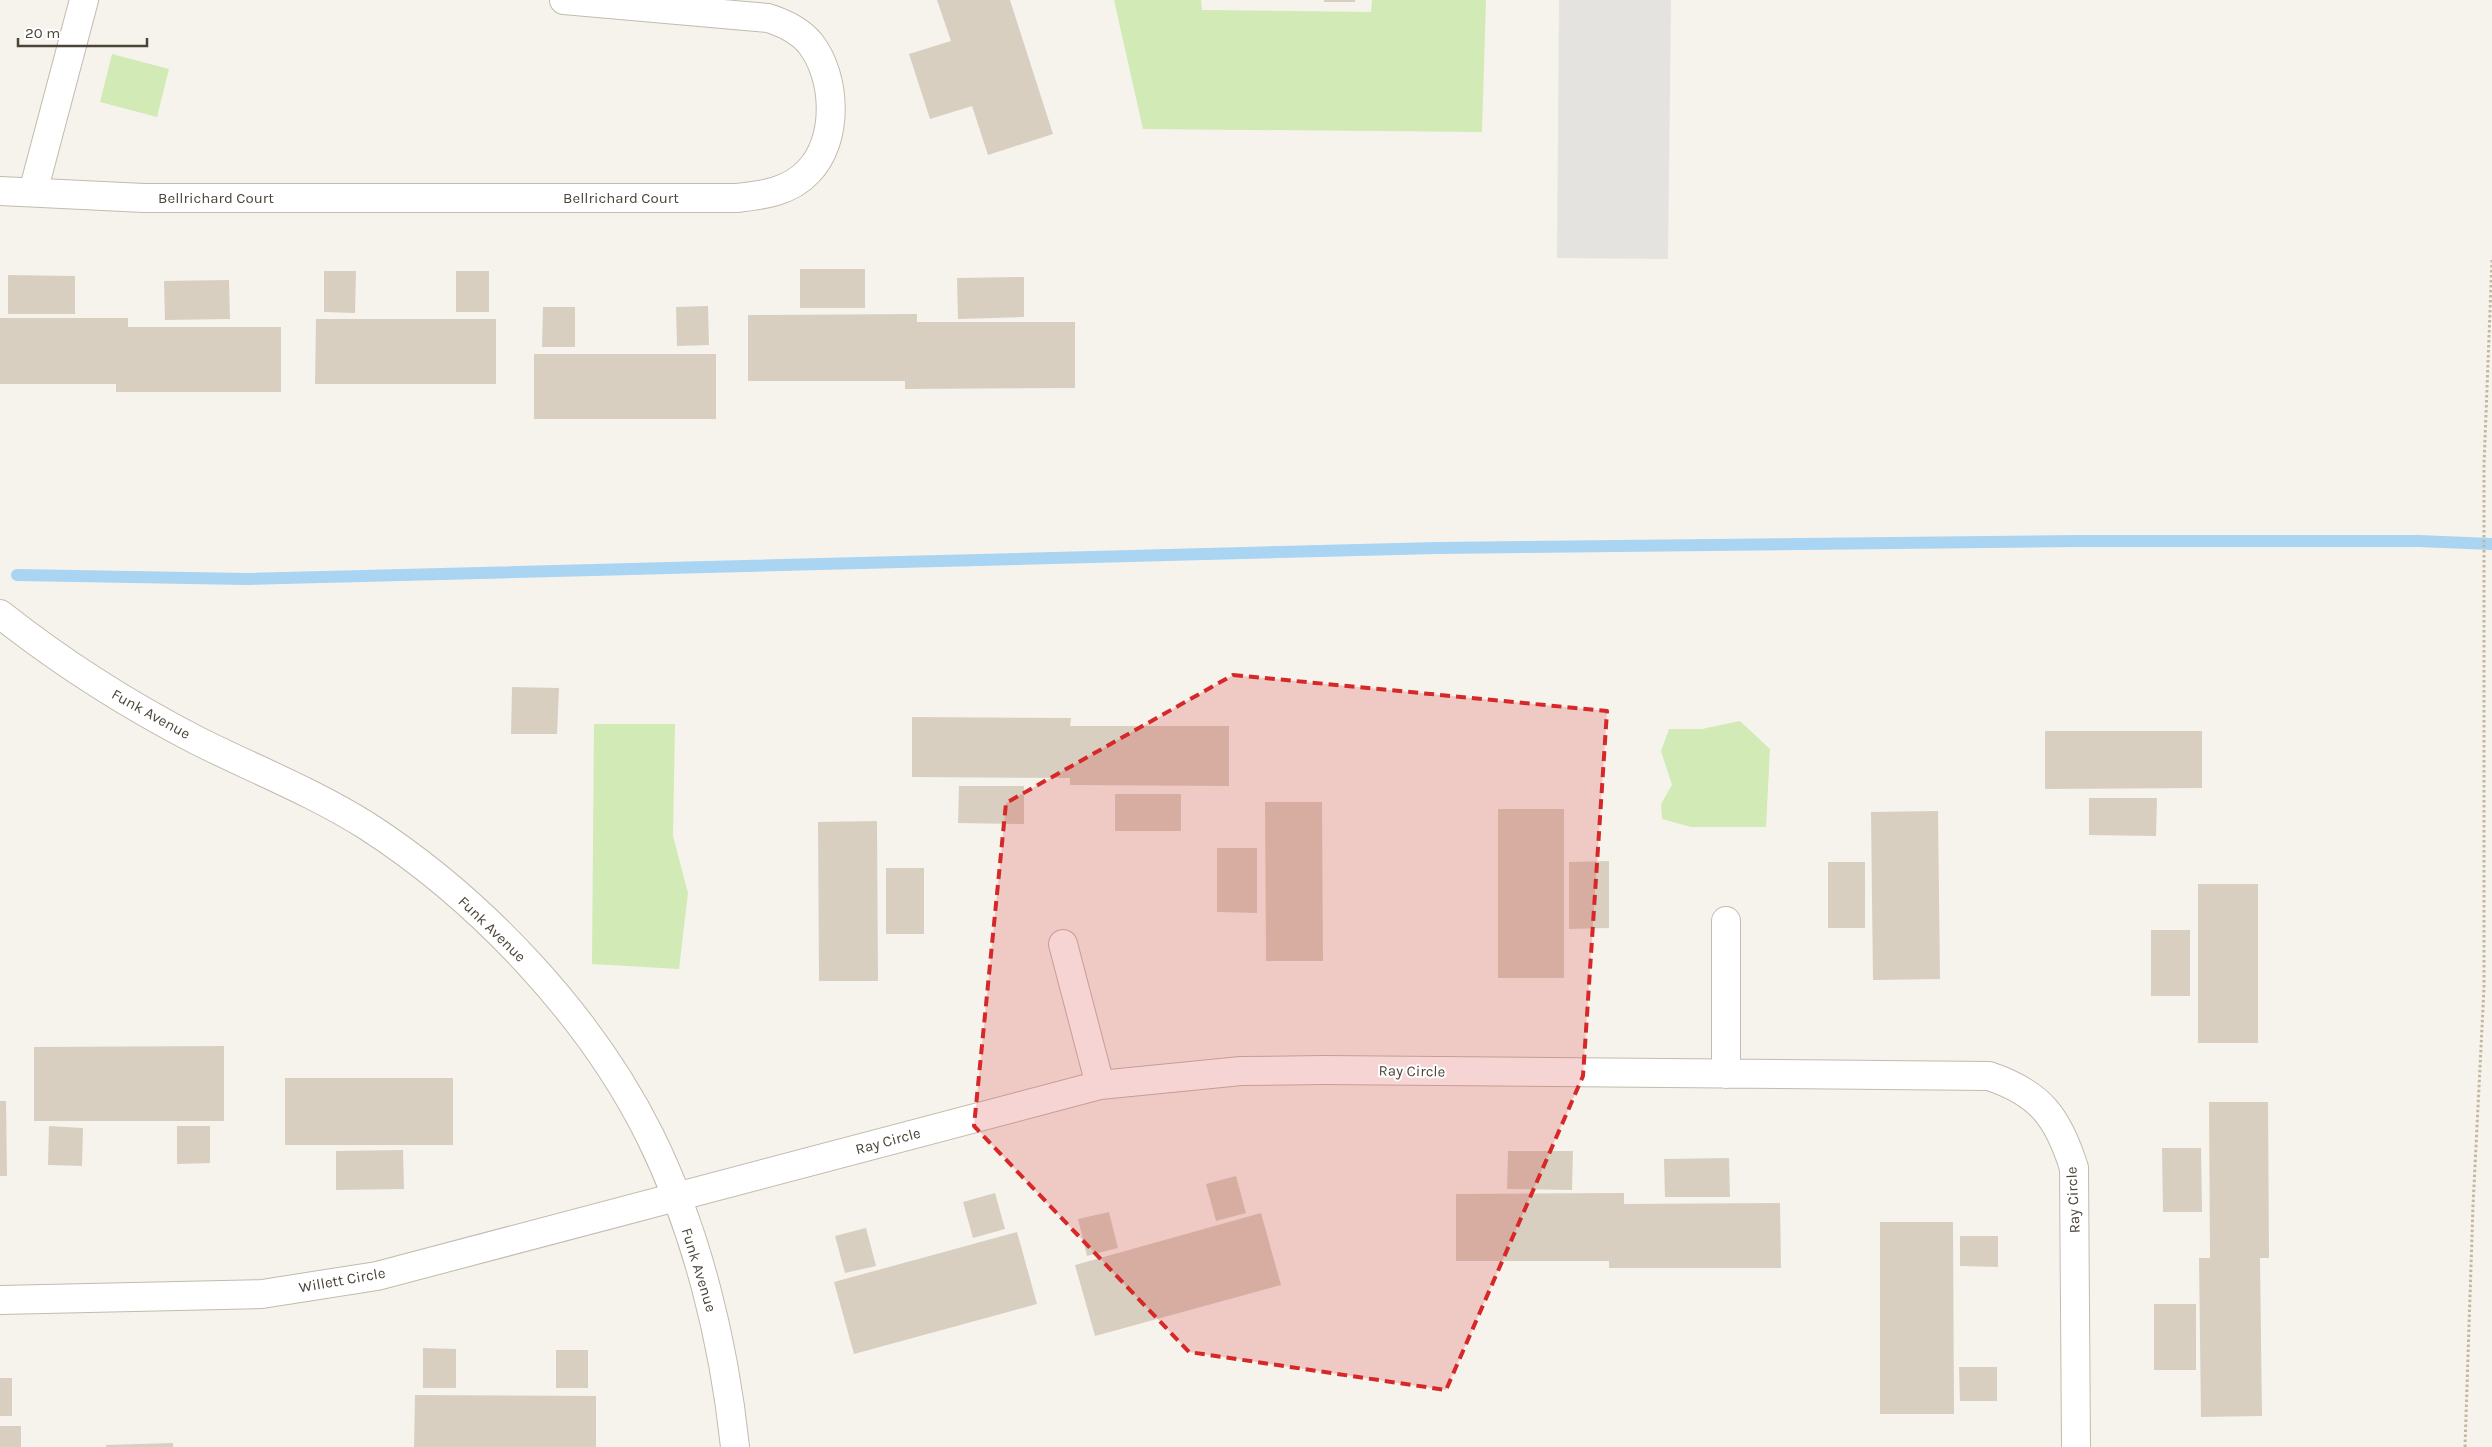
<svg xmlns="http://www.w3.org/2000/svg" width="2492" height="1447" viewBox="0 0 2492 1447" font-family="Karla,sans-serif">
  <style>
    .green { fill: #d2eab5 }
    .parking { fill: #e5e3e0 }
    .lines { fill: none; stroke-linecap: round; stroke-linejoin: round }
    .stream { stroke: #a9d4f2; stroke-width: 12 }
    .building { fill: #d8cfc1 }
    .minor-casing { stroke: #c2bbae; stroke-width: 30 }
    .path { stroke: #c4b79f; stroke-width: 3; stroke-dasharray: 2.5 2.5; stroke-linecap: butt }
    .minor { stroke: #fff; stroke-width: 28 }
    .marked { fill: #d62828; fill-opacity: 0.2; stroke: #d62828; stroke-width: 4; stroke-dasharray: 10 6; stroke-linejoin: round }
    .labels { text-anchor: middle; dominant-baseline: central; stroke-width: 4; stroke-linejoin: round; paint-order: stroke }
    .street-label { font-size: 15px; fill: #4b4439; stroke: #fff }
  </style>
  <rect width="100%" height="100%" fill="#f6f3ec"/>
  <path class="green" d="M1114 0H1201L1202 10 1371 12 1372 0H1486L1482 132 1143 129Z
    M112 54 169 69 157 117 100 102Z
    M1740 721 1770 749 1766 827H1691L1662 819 1661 804 1672 785 1661 751 1669 729H1702Z
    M594 724H675L673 836 688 893 679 969 592 964Z"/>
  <path class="parking" d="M1559 0H1671L1668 259 1557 258Z"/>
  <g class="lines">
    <path class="stream" d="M17 575 247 579 1437 548 2079 541H2418L2492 544"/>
  </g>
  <path class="building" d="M937 0H1010L1053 134 988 155 972 106 930 119 909 54 951 41Z
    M1324 0H1355V2H1324Z
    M800 269H865V308H800Z
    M324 271H356L355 313 324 312Z
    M456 271H489V312H456Z
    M8 275 75 276V314H8Z
    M1024 277V317L958 319 957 278Z
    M229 280 230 319 165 320 164 281Z
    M708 306 709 345 677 346 676 307Z
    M543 307H575V347H542Z
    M917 314V322H1075V388L905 389V381H748V315Z
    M0 318H128V327H281V392H116V384H0Z
    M316 319H496V384H315Z
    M534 354H716V419H534Z
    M512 687 559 688 557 734H511Z
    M912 717 1071 718 1070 726H1229V786L1070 785V778L912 777Z
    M2045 731H2202V788L2045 789Z
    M959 786H1024V824L958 823Z
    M1115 794H1181V831H1115Z
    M2089 798H2157L2156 836 2089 835Z
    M1265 802H1322L1323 961H1266Z
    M1498 809H1564V978H1498Z
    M1938 811 1940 979 1873 980 1871 812Z
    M877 821 878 981H819L818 822Z
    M1217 848H1257V913L1217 912Z
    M1609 861V928L1569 929V862Z
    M1828 862H1865V928H1828Z
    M886 868H924V934H886Z
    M2198 884H2258V1043H2198Z
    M2151 930H2190V996H2151Z
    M224 1046V1121H34V1047Z
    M285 1078H453V1145H285Z
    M0 1101H6L7 1176H0Z
    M2209 1102H2268L2269 1258H2260L2262 1416 2201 1417 2199 1258H2210Z
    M49 1126 83 1128 82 1166 48 1165Z
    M177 1126H210V1163L177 1164Z
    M2162 1148H2201L2202 1212H2163Z
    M403 1150 404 1189 336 1190V1151Z
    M1508 1151H1573L1572 1190 1507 1189Z
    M1729 1158 1730 1197H1665L1664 1159Z
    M1236 1176 1246 1213 1216 1221 1206 1184Z
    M995 1193 1005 1229 973 1238 963 1202Z
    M1624 1193V1204L1780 1203 1781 1268H1609V1261H1456V1194Z
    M1109 1212 1118 1248 1087 1256 1078 1219Z
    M1261 1213 1281 1285 1095 1336 1075 1265Z
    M1880 1222H1953L1954 1414H1880Z
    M866 1228 876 1266 845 1273 835 1236Z
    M1017 1232 1037 1304 854 1354 834 1282Z
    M1960 1236H1998V1267L1960 1266Z
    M2154 1304H2196V1370H2154Z
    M423 1348 456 1349V1388H423Z
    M556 1350H588V1388H556Z
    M1959 1367H1997V1401H1960Z
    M0 1378H12V1416H0Z
    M415 1395 596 1396V1447H414Z
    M0 1426H21V1447H0Z
    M173 1443V1447H106V1445Z"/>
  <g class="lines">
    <defs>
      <path id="minor" d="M0 191 144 198H737C763 195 789 192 808 172 839 141 837 77 810 43 799 30 784 23 768 18L564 0
        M33 192 84 0
        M0 614C62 663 128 705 198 741 254 769 313 792 367 826 480 899 590 1015 650 1136 697 1231 724 1342 735 1447
        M1726 921V1074
        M1063 944 1100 1085
        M0 1300 262 1294 377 1276 1100 1085 1241 1071 1324 1070 1989 1076C2040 1093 2058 1117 2074 1168L2076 1447"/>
    </defs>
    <use href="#minor" class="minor-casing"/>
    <path class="path" d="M2465 1447 2473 1206 2484 988V465L2492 260"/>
    <use href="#minor" class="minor"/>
  </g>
  <path class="marked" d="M1233 675 1607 711 1583 1076 1446 1390 1189 1352 974 1126 1006 803Z"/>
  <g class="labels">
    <g class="street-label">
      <text x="216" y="198">Bellrichard Court</text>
      <text x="621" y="198">Bellrichard Court</text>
      <text transform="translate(151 714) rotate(29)">Funk Avenue</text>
      <text transform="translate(492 929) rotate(44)">Funk Avenue</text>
      <text transform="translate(1412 1071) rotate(1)">Ray Circle</text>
      <text transform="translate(888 1141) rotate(-15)">Ray Circle</text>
      <text transform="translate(2073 1200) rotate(-93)">Ray Circle</text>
      <text transform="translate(699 1270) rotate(73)">Funk Avenue</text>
      <text transform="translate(342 1280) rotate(-10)">Willett Circle</text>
    </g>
  </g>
  <path d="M18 38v8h129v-8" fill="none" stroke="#4b4439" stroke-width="2.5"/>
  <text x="25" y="38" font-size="15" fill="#4b4439" stroke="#ffffff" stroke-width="4" paint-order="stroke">20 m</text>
</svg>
